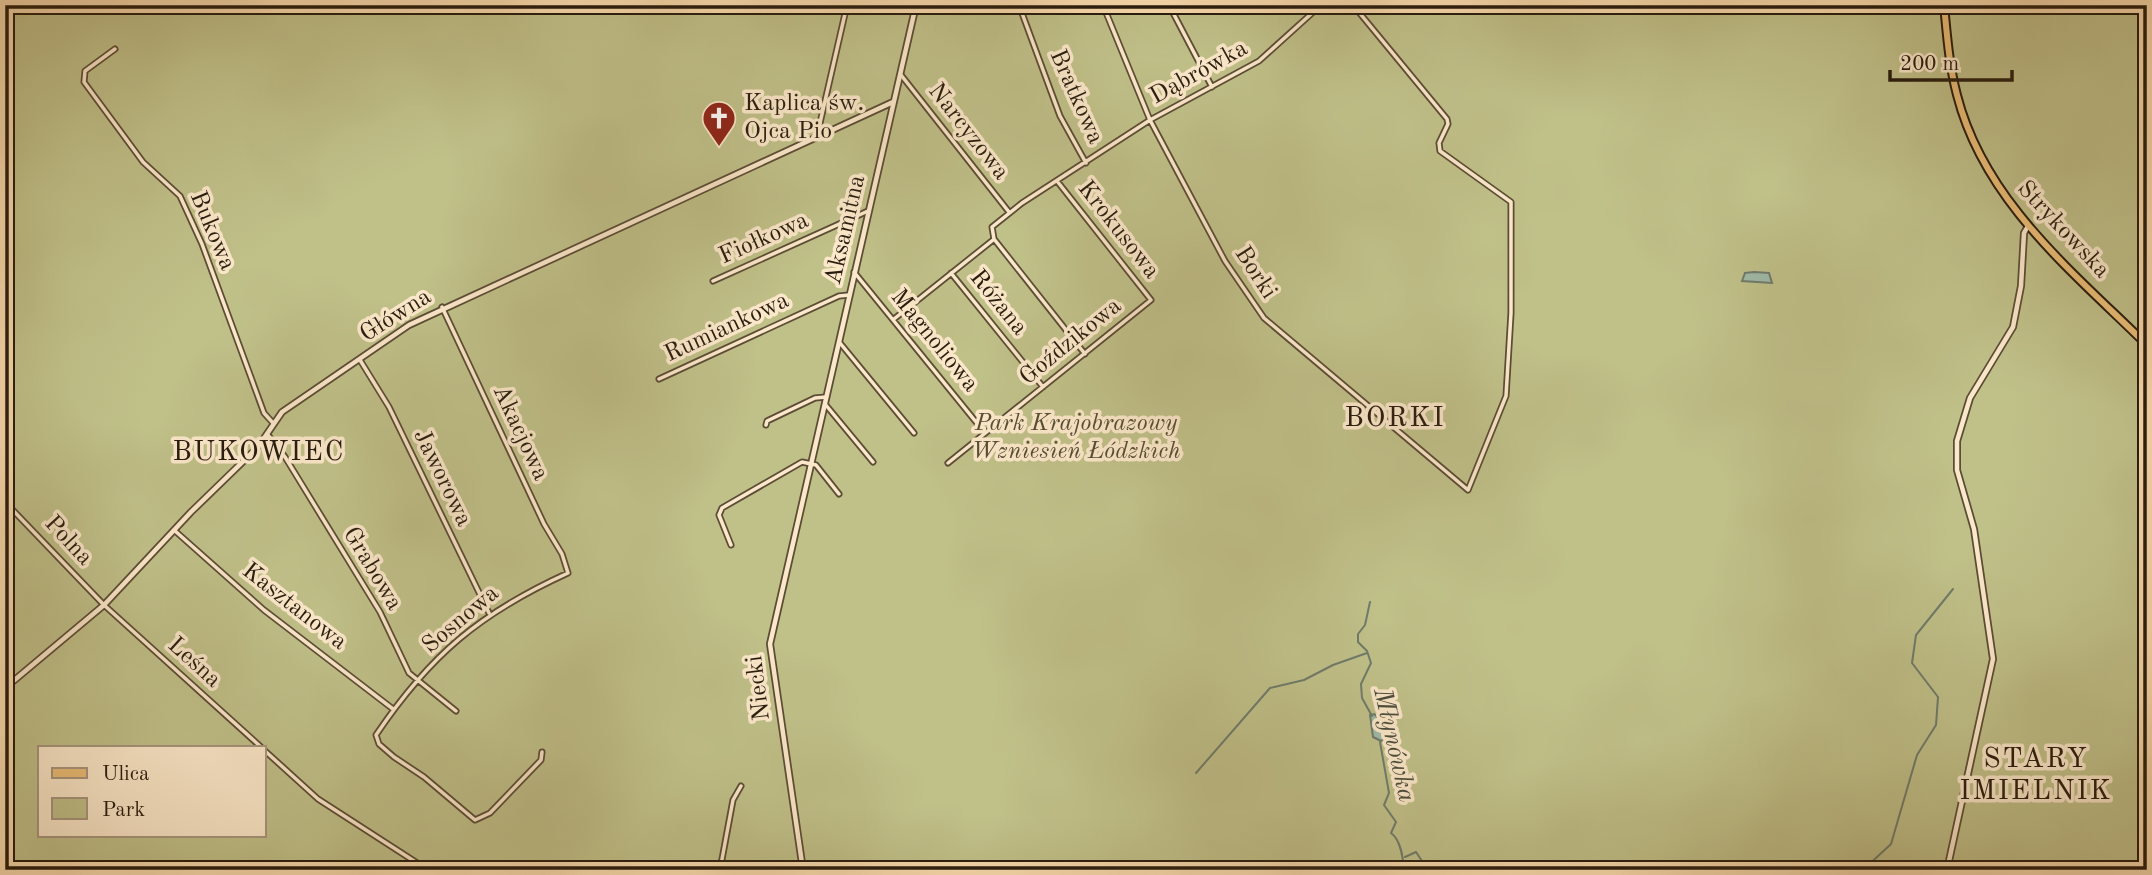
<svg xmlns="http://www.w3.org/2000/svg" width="2152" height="875" viewBox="0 0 2152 875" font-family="'Old Standard TT',serif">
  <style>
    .green { fill: #c0c089; stroke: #746e4c; stroke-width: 2; fill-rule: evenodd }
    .water { fill: #9ebba9; stroke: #6f7b6b; stroke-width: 2 }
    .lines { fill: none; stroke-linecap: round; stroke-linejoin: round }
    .stream { stroke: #6f7b6b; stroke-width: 2 }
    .minor-casing { stroke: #5c4c36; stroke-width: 7 }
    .tertiary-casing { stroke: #5c4c36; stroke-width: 8 }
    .primary-casing { stroke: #281c0e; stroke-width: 10 }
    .minor { stroke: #fbe8ca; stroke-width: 3.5 }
    .tertiary { stroke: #fbe8ca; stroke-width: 4.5 }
    .primary { stroke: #ecbe77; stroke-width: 6 }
    .labels { text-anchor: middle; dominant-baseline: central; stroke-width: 7; stroke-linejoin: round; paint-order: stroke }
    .street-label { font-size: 24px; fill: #281c0e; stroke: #fbe8ca }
    .poi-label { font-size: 24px; fill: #281c0e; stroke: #fbe8ca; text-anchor: start }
    .park-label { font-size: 24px; font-style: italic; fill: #564d33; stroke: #fbe8ca }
    .water-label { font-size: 26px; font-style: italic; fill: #4b4c3c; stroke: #fbe8ca }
    .quarter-label { font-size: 28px; letter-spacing: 2px; fill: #281c0e; stroke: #fbe8ca }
  </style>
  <rect width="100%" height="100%" fill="#f9dbae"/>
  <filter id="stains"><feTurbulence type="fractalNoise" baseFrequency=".00286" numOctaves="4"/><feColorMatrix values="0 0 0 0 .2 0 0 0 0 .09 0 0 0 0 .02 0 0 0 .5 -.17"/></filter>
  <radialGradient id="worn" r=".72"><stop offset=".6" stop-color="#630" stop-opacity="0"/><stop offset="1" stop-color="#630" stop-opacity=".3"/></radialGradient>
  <path class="green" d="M5 5H2147V870H5ZM40 747H264V835H40Z"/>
  <path class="water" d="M1754 272 1769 273 1772 283 1742 281 1745 273Z
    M1374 714 1382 721 1385 738 1381 741 1373 737 1370 715Z"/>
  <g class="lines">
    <path class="stream" d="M1370 602 1365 625 1358 634V642L1367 651 1371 663 1361 684 1362 698 1372 716
      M1380 742 1389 793 1384 805 1396 822 1391 833C1401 840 1403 858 1404 870
      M1196 773 1270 688 1304 680 1333 665 1367 653
      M1405 857 1416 852 1422 861 1418 867 1409 870
      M1863 870 1891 844 1917 755 1936 725 1938 697 1912 663 1916 635 1953 589"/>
    <defs>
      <path id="minor" d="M1019 5 1060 116 1086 163
        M1103 5 1150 120 1225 261 1264 318 1468 490 1506 396 1511 313V202L1440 151 1439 143 1448 124 1447 119 1353 5
        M1169 5 1212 87
        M115 49 85 71 84 82 143 162 180 196 202 244 264 413 273 423
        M901 75 1009 212
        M817 136 847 5
        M854 272 985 433
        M951 273 1043 387
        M713 281 868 211
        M442 307 544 524 562 554 568 573C480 613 430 655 376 735L379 744 394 757 424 777 475 820 490 813 541 760 542 752
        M894 319 993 240
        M840 343 914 433
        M1085 354 994 239 992 227 1022 203 1150 120 1259 61 1321 5
        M360 360 389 407 489 613
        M659 379 839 296 849 295
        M825 404 873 462
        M766 425 767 421 815 398 826 397
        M268 435 285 457 380 612 409 673 456 711
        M948 463 1151 300 1057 181
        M5 502 104 605 261 747
        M174 530 264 610 393 709
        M731 545 719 515 722 508 802 462 816 465 839 494
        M264 750 318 799 428 870
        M720 870 733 800 741 786"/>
      <path id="tertiary" d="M5 688 104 605 191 512 258 447 282 412 409 325 893 102
        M803 870 770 644 916 5
        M1947 870 1993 659 1974 529 1957 470V441L1970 398 2013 327 2021 286 2024 233 2028 226"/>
      <path id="primary" d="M1944 5C1947 35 1949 65 1957 95 1984 201 2072 271 2147 345"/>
    </defs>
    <use href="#minor" class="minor-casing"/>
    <use href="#tertiary" class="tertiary-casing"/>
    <use href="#primary" class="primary-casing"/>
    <use href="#minor" class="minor"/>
    <use href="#tertiary" class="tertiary"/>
    <use href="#primary" class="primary"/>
  </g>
  <defs>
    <symbol id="church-pin" viewBox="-11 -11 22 30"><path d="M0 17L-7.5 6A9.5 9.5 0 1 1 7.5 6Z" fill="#8f2418" stroke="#fbe8ca"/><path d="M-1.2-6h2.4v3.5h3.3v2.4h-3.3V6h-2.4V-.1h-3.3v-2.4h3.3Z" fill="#fff"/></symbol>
  </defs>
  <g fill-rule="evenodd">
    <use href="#church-pin" x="700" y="99" width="38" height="52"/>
  </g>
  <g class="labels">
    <g class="street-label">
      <text transform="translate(1199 73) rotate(-29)">Dąbrówka</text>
      <text transform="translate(1076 97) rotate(66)">Bratkowa</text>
      <text transform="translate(968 132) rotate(52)">Narcyzowa</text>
      <text transform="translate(846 230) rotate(-77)">Aksamitna</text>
      <text transform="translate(1118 230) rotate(52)">Krokusowa</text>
      <text transform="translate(2063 230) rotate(47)">Strykowska</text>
      <text transform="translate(212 231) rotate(67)">Bukowa</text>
      <text transform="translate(764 239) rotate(-24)">Fiołkowa</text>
      <text transform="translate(1255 273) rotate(57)">Borki</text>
      <text transform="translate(998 303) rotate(51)">Różana</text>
      <text transform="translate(396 316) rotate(-32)">Główna</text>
      <text transform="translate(727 328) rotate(-25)">Rumiankowa</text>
      <text transform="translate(934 341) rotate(51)">Magnoliowa</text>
      <text transform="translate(1071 342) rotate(-39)">Goździkowa</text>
      <text transform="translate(520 433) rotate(65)">Akacjowa</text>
      <text transform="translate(442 478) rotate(64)">Jaworowa</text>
      <text transform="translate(68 541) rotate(47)">Polna</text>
      <text transform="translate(372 569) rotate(59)">Grabowa</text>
      <text transform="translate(294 607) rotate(38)">Kasztanowa</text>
      <text transform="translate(461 620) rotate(-40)">Sosnowa</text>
      <text transform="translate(194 663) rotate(42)">Leśna</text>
      <text transform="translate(759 688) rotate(-97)">Niecki</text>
    </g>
    <g class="poi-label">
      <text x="744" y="104">Kaplica św.<tspan x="744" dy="28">Ojca Pio</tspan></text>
    </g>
    <g class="park-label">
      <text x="1076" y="424">Park Krajobrazowy<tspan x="1076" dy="28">Wzniesień Łódzkich</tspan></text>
    </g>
    <g class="water-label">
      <text transform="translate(1394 745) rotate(77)">Młynówka</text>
    </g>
    <g class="quarter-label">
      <text x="1395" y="419">BORKI</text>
      <text x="259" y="453">BUKOWIEC</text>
      <text x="2036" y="760">STARY<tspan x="2036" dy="32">IMIELNIK</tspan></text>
    </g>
  </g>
  <rect width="2152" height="875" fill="none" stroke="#f9dbae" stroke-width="28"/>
  <rect x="7" y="7" width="2138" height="861" fill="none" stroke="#281c0e" stroke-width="3.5"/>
  <rect x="14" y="14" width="2124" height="847" fill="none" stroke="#281c0e" stroke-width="2"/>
  <rect x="38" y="746" width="228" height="91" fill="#fbe8ca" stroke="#a7967f" stroke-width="2"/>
  <rect x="52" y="768" width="35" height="10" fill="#ecbe77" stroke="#a7967f" stroke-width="2"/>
  <text x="102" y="780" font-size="21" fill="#281c0e">Ulica</text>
  <rect x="52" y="798" width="35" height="21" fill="#c0c089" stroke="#a7967f" stroke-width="2"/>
  <text x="102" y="816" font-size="21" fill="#281c0e">Park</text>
  <path d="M1890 70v10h122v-10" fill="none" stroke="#281c0e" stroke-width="3.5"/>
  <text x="1900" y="70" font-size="21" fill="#281c0e" stroke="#fbe8ca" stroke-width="5" paint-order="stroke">200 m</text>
  <rect width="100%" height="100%" filter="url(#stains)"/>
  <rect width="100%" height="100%" fill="url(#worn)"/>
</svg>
